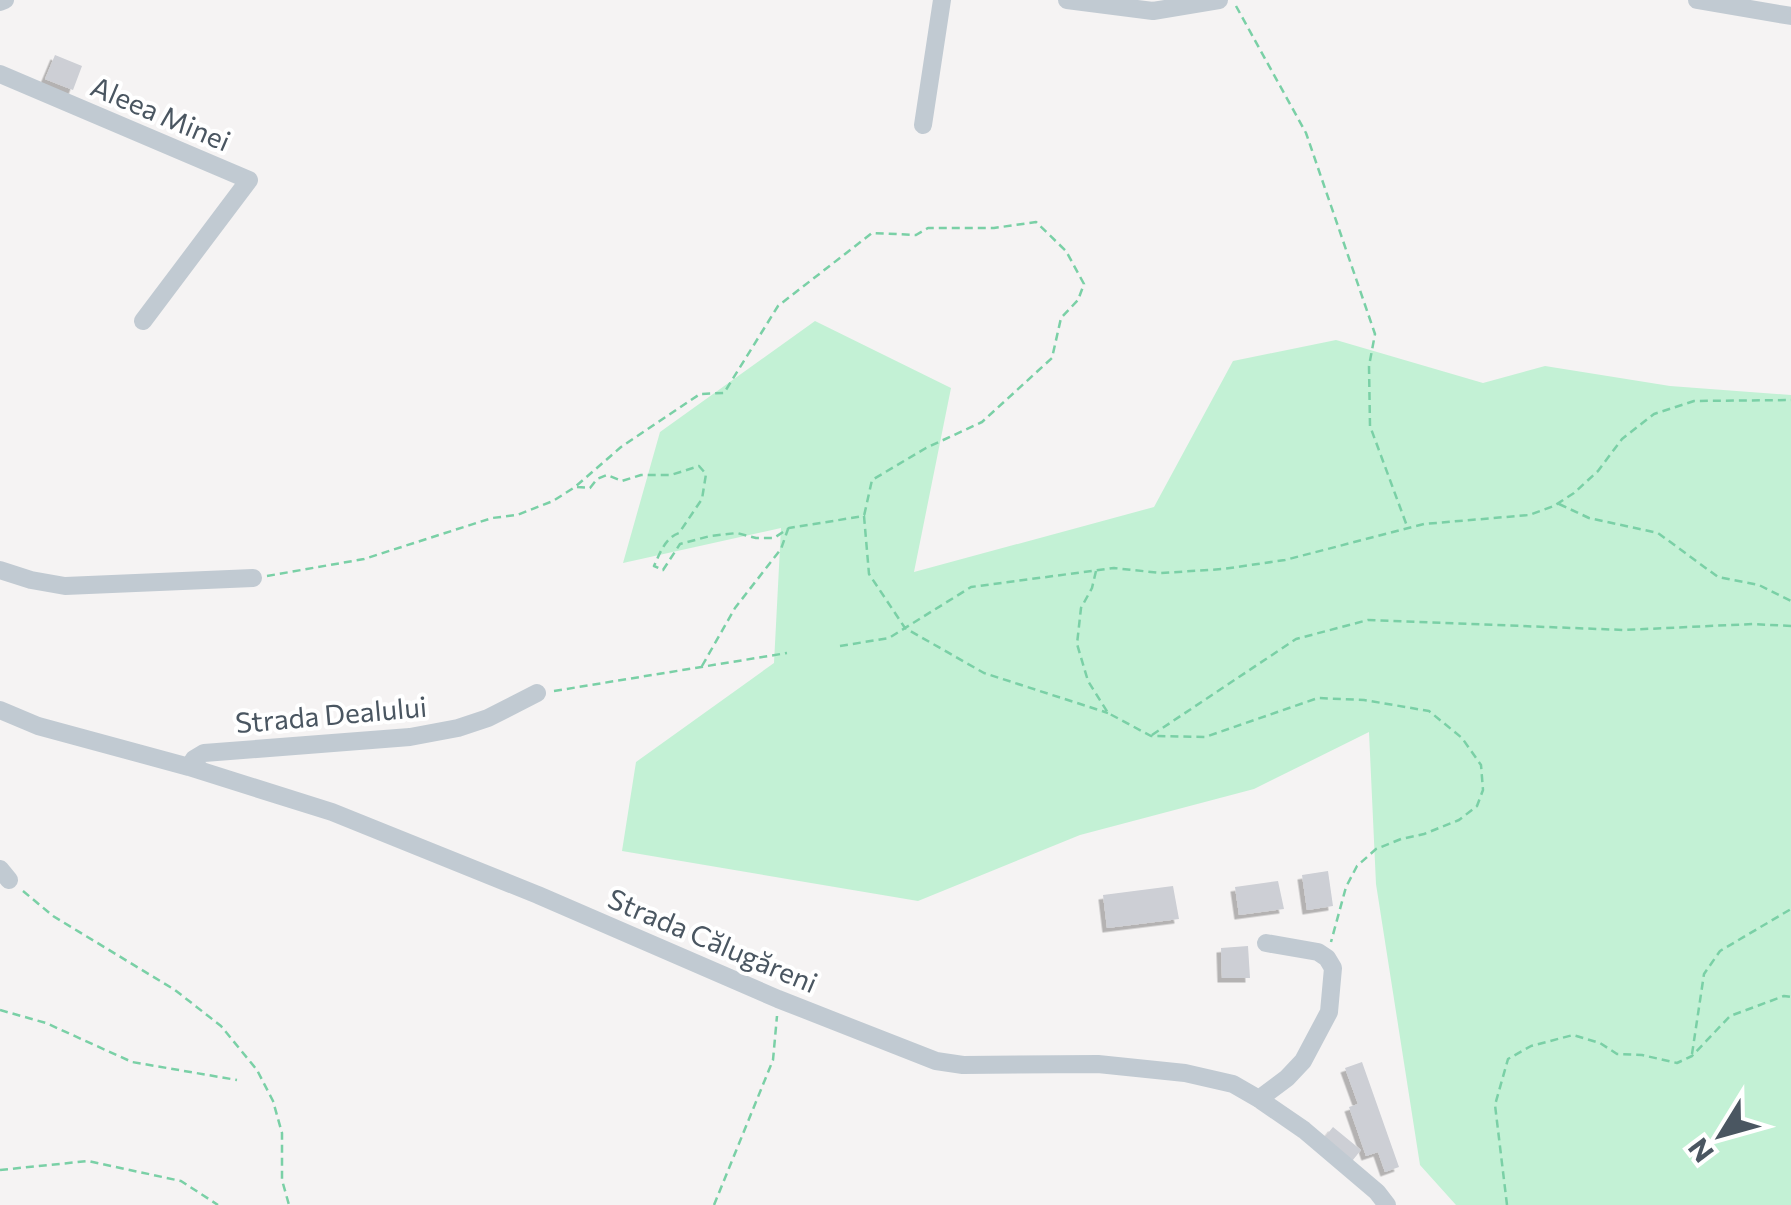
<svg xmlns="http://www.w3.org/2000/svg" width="1791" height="1205" viewBox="0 0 1791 1205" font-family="Commissioner,sans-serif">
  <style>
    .green { fill: #c3f1d5 }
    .building { fill: #cdcfd5; filter: url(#shadow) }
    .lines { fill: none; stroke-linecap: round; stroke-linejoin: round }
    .path { stroke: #7ad0a6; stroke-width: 2.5; stroke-dasharray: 8 5; stroke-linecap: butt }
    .minor { stroke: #c1cad2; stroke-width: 18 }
    .labels { text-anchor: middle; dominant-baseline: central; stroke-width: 8; stroke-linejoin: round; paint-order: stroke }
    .street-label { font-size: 28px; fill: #4a5661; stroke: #fff }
  </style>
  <defs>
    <filter id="shadow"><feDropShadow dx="-4.5" dy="4.5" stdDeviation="0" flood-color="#0004"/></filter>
  </defs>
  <rect width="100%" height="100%" fill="#f5f3f3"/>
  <path class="green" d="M815 321 951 388 914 572 1154 507 1233 361 1336 340 1483 383 1545 366 1670 386 1791 395V1205H1456L1420 1165 1376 884 1369 732 1254 789 1080 835 918 901 622 851 636 762 774 663 781 528 623 563 660 432Z"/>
  <path class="building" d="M55 55 82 66 73 90 45 79Z
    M1328 871 1333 906 1307 910 1302 875Z
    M1278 881 1284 909 1239 915 1235 887Z
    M1173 886 1179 919 1107 928 1103 895Z
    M1248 946 1250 978H1222L1221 948Z
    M1362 1062 1399 1167 1385 1172 1378 1152 1366 1156 1349 1107 1358 1104 1345 1068Z
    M1333 1127 1361 1150 1352 1161 1324 1138Z"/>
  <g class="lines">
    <path class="path" d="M1236 6 1306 133 1375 334 1369 366 1370 426 1407 526
      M577 487 590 488 597 479 607 475 622 481 641 475H671L699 466 706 474 702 499 679 533C665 538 660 553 654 566L663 570 680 544 710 536 737 533 756 538H774L789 528 864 516 869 574 905 628 984 673 1108 713
      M1559 504 1589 518 1658 533 1718 577 1759 585 1791 601
      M1096 571 1092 588 1081 608 1077 644 1088 681 1108 713 1151 736 1205 737 1318 698 1364 700 1429 711 1462 738 1481 765 1483 790 1477 806 1459 820 1424 834 1401 839 1376 849 1357 866 1346 887 1331 942
      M267 576 364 559 492 518 517 515 553 501 575 487 621 447 700 394 724 393 778 306 872 233 916 235 928 228H994L1036 222 1066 251 1084 284 1078 300 1061 318 1052 358 982 422 926 448 872 480 864 516
      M840 646 889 638 971 587 1114 568 1161 573 1223 569 1285 560 1424 524 1529 515 1554 506 1574 493 1598 471 1622 439 1654 414 1694 401 1791 400
      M702 666 735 608 781 549 788 529
      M554 691 787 653
      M1152 735 1296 639 1368 620 1624 630 1753 624 1791 626
      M23 891 53 916 175 990 221 1026 257 1070 273 1101 282 1133V1180L289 1205
      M0 1010 46 1023 132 1062 237 1080
      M1692 1054 1704 974 1720 951 1791 909
      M0 1170 88 1161 181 1181 218 1205
      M714 1205 773 1060 777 1016
      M1507 1205 1495 1105 1508 1059 1531 1046 1573 1035 1600 1043 1617 1054 1642 1055 1677 1063 1692 1056 1730 1016 1784 996 1791 997"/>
    <path class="minor" d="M1067 0 1153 11 1219 0
      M1697 0 1791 16
      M0 2 5 0
      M0 74 249 180 143 321
      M923 125 942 0
      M0 570 31 580 65 586 253 578
      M0 710 38 726 189 767 332 812 538 895 778 999 936 1061 963 1065 1098 1064 1185 1073 1233 1084 1259 1099 1304 1130 1377 1192 1387 1205
      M189 767 194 759 204 753 410 737 458 728 488 718 537 693
      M0 869 9 880
      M1259 1099 1287 1078 1303 1061 1329 1012 1333 968 1327 958 1318 952 1266 943"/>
  </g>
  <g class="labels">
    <g class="street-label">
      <text transform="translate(161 113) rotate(23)">Aleea Minei</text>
      <text transform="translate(331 714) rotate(-5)">Strada Dealului</text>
      <text transform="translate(713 940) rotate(23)">Strada Călugăreni</text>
    </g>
  </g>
  <g transform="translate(1721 1135) rotate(233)" stroke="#ffffff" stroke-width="8" paint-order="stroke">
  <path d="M0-8L18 38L0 25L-18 38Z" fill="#4a5661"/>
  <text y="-15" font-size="28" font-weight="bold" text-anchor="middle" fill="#4a5661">N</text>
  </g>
</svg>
